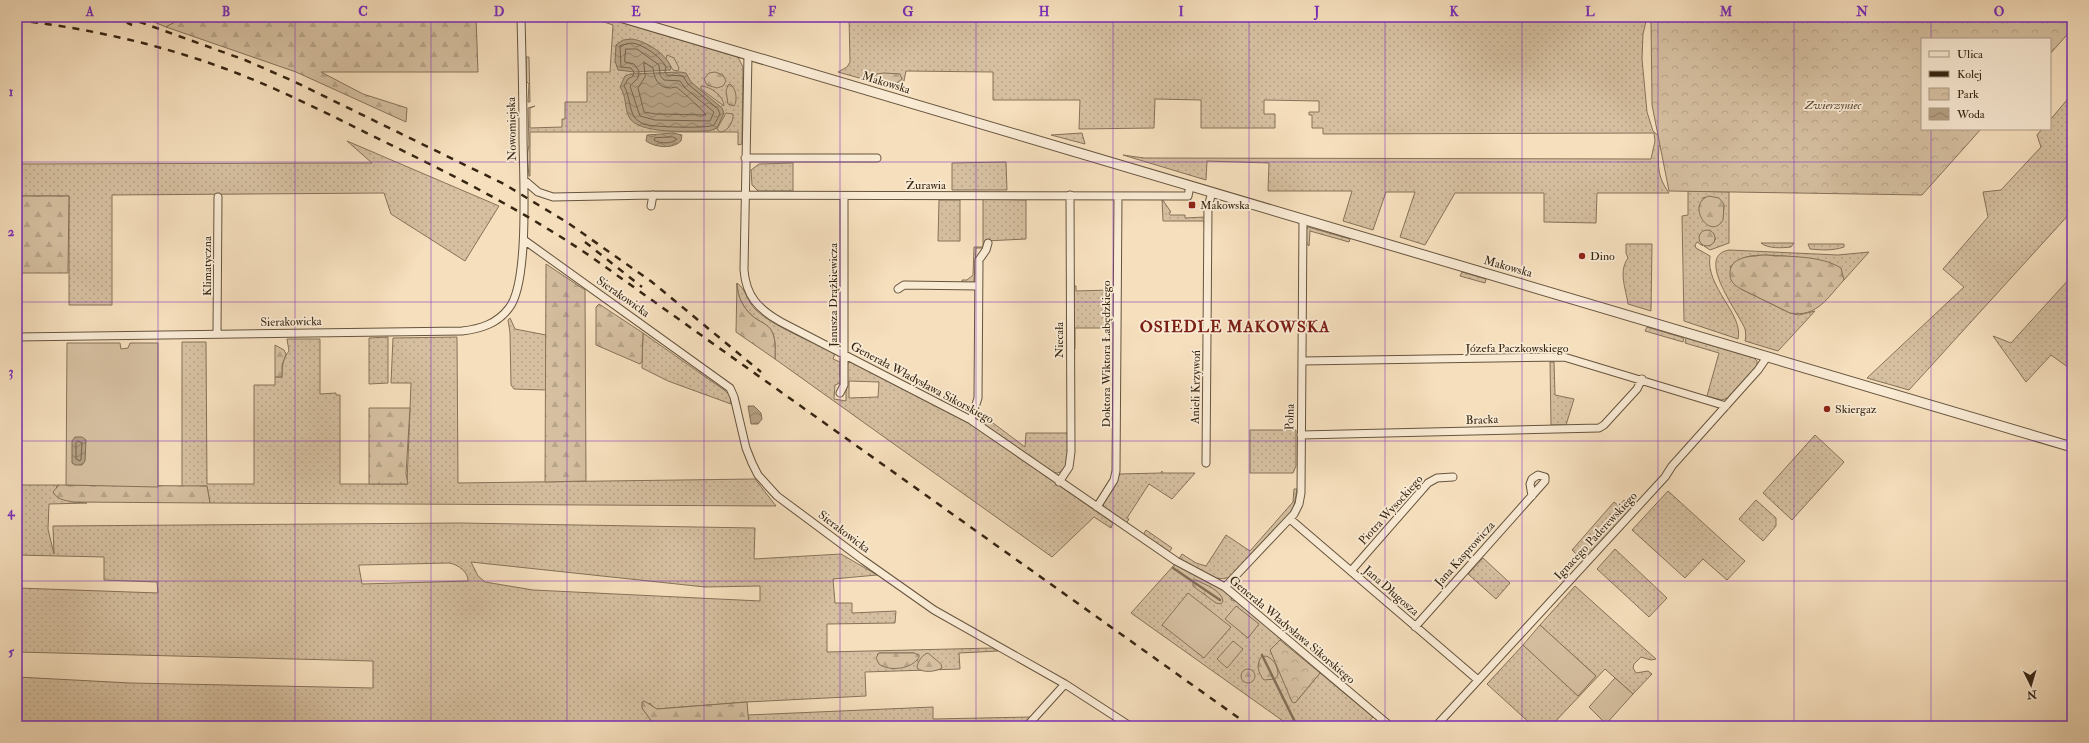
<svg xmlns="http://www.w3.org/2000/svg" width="2089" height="743" viewBox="0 0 2089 743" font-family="'IM FELL Double Pica',serif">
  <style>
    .grass { fill: url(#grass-dots); stroke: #867259; fill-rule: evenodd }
    .forest { fill: url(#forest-firs); stroke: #867259 }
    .park { fill: url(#park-crowns); stroke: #867259 }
    .garden { fill: #d5bfa0; stroke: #867259 }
    .water { fill: url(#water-waves); stroke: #826f56 }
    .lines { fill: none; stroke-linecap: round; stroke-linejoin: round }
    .shore { stroke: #76624a; stroke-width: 1 }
    .stream { stroke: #826f56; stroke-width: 2.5 }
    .minor-casing { stroke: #66543d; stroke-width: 9 }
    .tertiary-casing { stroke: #66543d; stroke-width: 11 }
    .minor { stroke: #f9ead4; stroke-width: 7 }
    .tertiary { stroke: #f9ead4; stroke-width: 9 }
    .rail { stroke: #362512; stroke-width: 2.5; stroke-dasharray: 7 7; stroke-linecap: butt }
    .grid { fill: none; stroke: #7b2cbf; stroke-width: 1; stroke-opacity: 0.55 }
    .poi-dot { fill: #8f2418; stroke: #f9ead4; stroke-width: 1.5 }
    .labels { text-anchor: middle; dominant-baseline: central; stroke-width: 3.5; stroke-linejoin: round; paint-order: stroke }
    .street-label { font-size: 12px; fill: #362512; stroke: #f9ead4 }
    .park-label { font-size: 12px; font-style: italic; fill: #5e4c36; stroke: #f9ead4 }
    .poi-label { font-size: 12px; fill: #362512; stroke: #f9ead4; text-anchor: start }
    .district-label { font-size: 16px; font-weight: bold; letter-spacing: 1px; fill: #7a1f14; stroke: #f9ead4 }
    .neatline { fill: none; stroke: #7b2cbf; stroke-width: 1.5 }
    .grid-label { font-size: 13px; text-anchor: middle; font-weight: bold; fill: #7b2cbf }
  </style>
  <defs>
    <pattern id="grass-dots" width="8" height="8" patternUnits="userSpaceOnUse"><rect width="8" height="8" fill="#d5bfa0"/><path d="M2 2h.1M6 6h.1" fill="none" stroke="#b7a489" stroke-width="1.8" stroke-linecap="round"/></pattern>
    <pattern id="forest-firs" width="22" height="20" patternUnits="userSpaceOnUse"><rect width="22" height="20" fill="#d5bfa0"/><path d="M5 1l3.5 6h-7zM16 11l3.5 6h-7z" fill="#b7a489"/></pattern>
    <pattern id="park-crowns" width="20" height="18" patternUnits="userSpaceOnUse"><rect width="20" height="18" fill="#d5bfa0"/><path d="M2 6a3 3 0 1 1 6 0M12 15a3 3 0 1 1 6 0" fill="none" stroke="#b7a489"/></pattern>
    <pattern id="water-waves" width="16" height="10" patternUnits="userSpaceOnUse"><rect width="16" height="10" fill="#b5a083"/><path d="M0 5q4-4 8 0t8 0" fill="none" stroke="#94826a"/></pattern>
  </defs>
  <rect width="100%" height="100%" fill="#f6dfbd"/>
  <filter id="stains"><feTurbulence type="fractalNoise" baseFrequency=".005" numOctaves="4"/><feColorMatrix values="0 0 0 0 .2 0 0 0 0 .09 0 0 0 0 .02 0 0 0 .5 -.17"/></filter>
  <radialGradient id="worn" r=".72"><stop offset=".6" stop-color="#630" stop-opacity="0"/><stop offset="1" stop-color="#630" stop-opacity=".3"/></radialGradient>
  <path class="grass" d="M142 17H184L166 27Z
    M589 17H603L738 57 743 67 742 144 738 145V132H530V176H529L527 155 529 145 528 108 535 106 530 108V128L562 127V119H565V102H587V72H610L613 25Z
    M849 17H1647L1643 34 1642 59 1647 112 1653 131 1664 141 1659 146C1658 166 1657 176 1669 193H1597L1596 223 1544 222V193H1455L1425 245 1400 237 1415 192H1386L1373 230 1343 221 1352 191H1268L1269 163 1207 161 1206 180 1123 155 1144 158 1651 159 1655 141 1654 133 1323 134V128H1312V115H1309V112H1319V101L1264 100V114H1275V128H1201V100L1155 99 1154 128 1079 129 1080 100H993V72L906 71 902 90 838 72 847 67 850 62Z
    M526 57H529L530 102H528L529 84 526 81Z
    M2072 94V211L1909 390 1867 378 1964 287 1943 269 1988 217 1983 192 2001 190 2041 147 2037 135 2042 129H2050V120Z
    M1082 133 1085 144 1051 135Z
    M347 141 499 206 465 261 391 214 384 193 112 195V305H69V196H17V164L372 163Z
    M1006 162 1007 190H952V163Z
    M793 163V191H758L752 185 751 170 759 164Z
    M1688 191 1729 192V243L1710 250 1704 246 1713 243 1716 238 1701 244 1703 246 1697 242 1695 245 1696 248 1710 256C1705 287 1744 314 1738 339L1684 321 1682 216 1688 215ZM1704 197 1724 206 1723 218 1719 224 1710 226 1699 207Z
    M983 199 1026 200V239L985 241 984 248H976L974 281 972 283H962V280H967L973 275 974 247H983Z
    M1162 199 1171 212 1169 213 1170 215H1185V218L1205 217V236L1204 221H1163Z
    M939 200H960V241H938Z
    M1308 227 1350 239 1349 242 1310 231 1309 246C1304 241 1304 232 1308 227Z
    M1761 243H1794L1791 247C1783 248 1768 249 1761 243Z
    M1626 244H1652L1651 311 1628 304C1626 289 1618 272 1628 258L1626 253Z
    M1808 244H1844V247C1833 251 1820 250 1810 249Z
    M1729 250 1838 255 1869 252 1844 280 1840 268C1824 258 1764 252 1746 257 1739 259 1735 262 1730 267L1741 289 1790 313 1799 315 1815 311 1778 351 1745 341C1746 337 1746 333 1745 329 1739 313 1694 256 1729 250Z
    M1462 272 1486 279 1485 283 1460 276Z
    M2072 276V370L2051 355 2026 382 1993 336 2011 343Z
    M737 283C746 289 747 302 756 310 771 325 814 343 835 353L833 359 840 362V377H841L840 383 835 385 834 399 846 401V367L848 363 851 362 971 424 1113 523 1111 528 1094 517 1052 557 775 359C775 351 776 342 773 334 770 325 762 323 755 318 744 310 737 297 737 283ZM849 381 879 382 878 397 849 398Z
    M1073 286H1076V291L1111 290V328H1075V349H1073Z
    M510 318 515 329 546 335V390L514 389 511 385 510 333 508 320Z
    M1647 327 1684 338 1683 342 1645 331Z
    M643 333 724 390 730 395 731 404 668 381 642 368Z
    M388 337V383L369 384V338Z
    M457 337 458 483 755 479 776 506 210 503 207 486 182 487V342H206L207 484H254V385H275V377H282C282 366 283 358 289 351L287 339H320V394L336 393V395H340V484H407L411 383H391L393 338Z
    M1686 338 1754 358 1757 361V366L1729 398 1721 400 1707 396 1719 353 1685 343Z
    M1550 362H1554L1555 395 1574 399 1566 425H1551Z
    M979 417H985L1025 447 1026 433H1068L1067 464 1063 471 1057 473 1051 472 984 424Z
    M1250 430H1296V466L1293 473H1250Z
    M1815 435 1844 462 1792 520 1763 493Z
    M1162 471V473H1195L1172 499 1149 484 1127 518 1129 519 1126 524 1104 508 1103 503 1120 474 1161 473Z
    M17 485H59L56 487 73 502 87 503 49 504 48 529 54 554 53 526 460 523 755 528 754 559 841 554 877 575 833 579 835 603H852V613L896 611 895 623 827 624V652L993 648 998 651 959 653 960 669 865 672 866 696 747 702 657 709 654 708 650 703 642 708 655 726H17V677L130 683 373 688V661L17 652V588L158 593 157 582 104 580V557L17 555ZM471 562 705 587 760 586V601L533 590 485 582 478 576ZM449 563C458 564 469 573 468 581L362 584 359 567V565ZM879 653H914L918 660 892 669 877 655Z
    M1294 489H1297L1294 506 1289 515 1230 577C1213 584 1193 567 1179 559L1182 554 1196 563 1206 566 1226 535 1250 551 1293 502Z
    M1668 491 1745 561 1727 580 1703 559 1685 578 1632 530Z
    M1624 500 1632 510 1585 562 1572 550 1614 502 1619 506Z
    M1756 500 1776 518V526L1763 541 1739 519Z
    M1146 530 1172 548 1169 552 1143 535Z
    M1615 549 1667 598 1649 617 1597 569Z
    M1483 558 1510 583 1496 599 1468 574Z
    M1175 564 1227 592 1232 597 1231 600 1238 601 1282 638 1270 650 1295 703 1320 673 1373 717 1365 726H1290L1131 613Z
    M1575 586 1656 659 1651 660 1641 657 1634 664 1633 668 1636 673 1648 671 1652 674 1633 694 1605 669 1551 726H1533L1487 684 1523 645 1578 695 1596 676 1540 625Z
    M933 707V719L1031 717 1019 726H749L748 715Z"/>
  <path class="forest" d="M184 17H476L478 72H321L363 94 407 108 406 122 296 72 166 27Z
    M667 55 674 58 679 68 678 71 673 70 666 59Z
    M715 72 723 75 726 81 723 86 717 88 707 85 704 79 709 73Z
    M884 73 900 74 902 79 894 85 873 78 876 74Z
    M730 84C736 88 738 100 734 106L728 104 726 91 728 85Z
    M701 86C710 86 724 96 724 106L701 89Z
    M726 113 733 114C734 121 728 132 720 132L717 129Z
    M18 196H69L68 273H18Z
    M1709 196 1719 198 1724 204 1723 220C1710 242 1685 204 1709 196Z
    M1699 238a8 8 0 1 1 16 0a8 8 0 1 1-16 0Z
    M1765 255C1789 257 1820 255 1841 268L1844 280C1828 297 1817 318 1790 313L1741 289C1734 285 1729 281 1730 271 1732 256 1753 256 1765 255Z
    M546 264 585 290 586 481 545 482Z
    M737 283C737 297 744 310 755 318 762 323 770 325 773 334 776 342 775 351 775 359L736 332Z
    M599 304 643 333 642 361 640 364 596 345V307Z
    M275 345 284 350 286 354 282 365V377H275Z
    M369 408H410L406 474 408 484H369Z
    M59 485 207 486 210 503 73 502C64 500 58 500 53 492Z
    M1193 580H1196C1206 585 1221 590 1223 601L1221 604 1216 603 1193 586Z
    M879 653H914L919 655V657C913 669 889 672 879 664L876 658Z
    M928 653 941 664 942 668C935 672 923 673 917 668 917 662 923 654 928 653Z
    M1266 656C1274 659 1278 667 1278 675L1275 679 1264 680C1258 673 1256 665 1261 657Z
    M1241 676a7 7 0 1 1 14 0a7 7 0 1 1-14 0Z
    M644 701 657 709 747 702 749 726H655L642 708V702Z"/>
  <path class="park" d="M1651 17H2072V29L2050 54V39H1922V129H1981L1922 195 1669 191 1652 105Z
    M1280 640 1320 673 1295 703 1292 702 1270 650Z"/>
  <path class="garden" d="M67 343H120L121 349 128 348 130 343H158V487L66 485Z
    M1188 593 1231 627 1204 658 1162 625Z
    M1236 606 1259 624 1248 638 1225 619Z
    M1540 625 1596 676 1578 696 1523 645Z
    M1233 641 1243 649 1227 668 1217 659Z
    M1615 678 1633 694 1606 724 1589 707Z"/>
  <path class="water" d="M632 39C646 41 666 54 671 67L670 70 635 72 618 70 615 61 616 45 623 40Z
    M680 72 686 73 691 82 722 108 724 113 717 128 709 131C691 131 638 135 629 117 624 107 627 97 620 87L625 76 630 74Z
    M673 133 682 135 681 141C673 149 656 148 646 141L647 135Z
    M748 406H754L761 413 762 419 758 424H751Z
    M75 437H82L86 440 85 461 82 465H75L72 463V441Z"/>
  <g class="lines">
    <path class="shore" d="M632 43C643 44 661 57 666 67L665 72 667 75 683 76 688 84 718 109 720 114 714 125C706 129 651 127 643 124 640 122 637 120 635 118 629 110 630 96 624 86L628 79 633 76 634 72 631 68 621 67 620 46Z
      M626 49H637L659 65 660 75 664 80 680 81 685 88 714 112 710 121 655 120 640 116 630 86 638 78 639 71 634 64 625 62Z
      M644 62 653 68C654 78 658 88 670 88 671 88 675 87 676 87 680 89 705 112 706 115L656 114 644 112 638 88 645 77Z
      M673 137 677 139C672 144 660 144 654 140L655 138Z
      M78 441 82 443 81 459 80 461 76 459V443Z"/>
    <path class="stream" d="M1173 568 1220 600
      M1262 655 1297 726"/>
    <defs>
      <path id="minor" d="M748 55 744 270C746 296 758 309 781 322L971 420 1176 561 1225 587 1390 726
        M745 158H877
        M524 180 538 192 553 197 653 195 1188 196 1190 186
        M651 206 653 195
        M524 240 730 388 734 397 746 448 752 463 758 475 777 496 863 560 934 610 1065 684 1130 726
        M898 289 904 285 978 286
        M217 334 218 197
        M17 337 462 331C480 329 497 324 509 308 530 282 523 171 523 135 523 96 522 56 521 17
        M1302 361 1564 357 1726 406
        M840 393 844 385V196
        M971 420 978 398 979 260 986 250 988 243
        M1301 435 1599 428 1604 425 1637 389 1642 379
        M1206 463 1208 207 1212 192
        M1059 482 1069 467 1071 452 1070 195
        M1097 507 1114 480 1116 471 1118 196
        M1290 519 1478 680
        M1351 571 1428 483 1437 478 1453 477
        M1225 587 1294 514 1299 504 1301 493 1303 220
        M1415 627 1545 481V477L1538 475 1532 479 1530 484 1532 496
        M1027 726 1065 684
        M1436 726 1665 477 1672 466 1758 370 1767 357"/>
      <path id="tertiary" d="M620 17 2072 447"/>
    </defs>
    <use href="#minor" class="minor-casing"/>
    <use href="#tertiary" class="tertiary-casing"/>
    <use href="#minor" class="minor"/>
    <use href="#tertiary" class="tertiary"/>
    <path class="rail" d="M114 17 132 25
      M126 17 245 60 293 81 504 184 568 223 652 282 761 372
      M17 20C93 29 168 46 239 74 290 94 338 119 387 143 457 177 525 212 590 256L1250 726
      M585 242 642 287"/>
  </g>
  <path class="grid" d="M158 17V726M295 17V726M431 17V726M567 17V726M704 17V726M840 17V726M976 17V726M1113 17V726M1249 17V726M1385 17V726M1522 17V726M1658 17V726M1794 17V726M1931 17V39M1931 129V726M17 162H2072M17 302H2072M17 441H2072M17 581H2072"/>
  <g class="poi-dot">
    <rect x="1188" y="201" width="8" height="8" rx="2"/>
    <circle cx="1582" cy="256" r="4"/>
    <circle cx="1827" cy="409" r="4"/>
  </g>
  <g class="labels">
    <g class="street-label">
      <text transform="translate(886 83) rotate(17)">Makowska</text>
      <text transform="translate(512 129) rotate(-91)">Nowomiejska</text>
      <text x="926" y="185">Żurawia</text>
      <text transform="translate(207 266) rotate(-90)">Klimatyczna</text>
      <text transform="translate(1508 267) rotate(16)">Makowska</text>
      <text transform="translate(833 295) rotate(-90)">Janusza Drążkiewicza</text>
      <text transform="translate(623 297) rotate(35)">Sierakowicka</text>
      <text transform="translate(291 322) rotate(-1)">Sierakowicka</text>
      <text transform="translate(1059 340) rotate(-90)">Niecała</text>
      <text x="1517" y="348">Józefa Paczkowskiego</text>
      <text transform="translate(1106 354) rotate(-90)">Doktora Wiktora Łabędzkiego</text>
      <text transform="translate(922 383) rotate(28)">Generała Władysława Sikorskiego</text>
      <text transform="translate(1196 387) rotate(-89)">Anieli Krzywoń</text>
      <text transform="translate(1290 417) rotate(-89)">Polna</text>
      <text transform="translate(1482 420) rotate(-2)">Bracka</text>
      <text transform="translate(1391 510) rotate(-48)">Piotra Wysockiego</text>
      <text transform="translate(844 532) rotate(37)">Sierakowicka</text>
      <text transform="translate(1596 536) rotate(-47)">Ignacego Paderewskiego</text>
      <text transform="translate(1465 554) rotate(-48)">Jana Kasprowicza</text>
      <text transform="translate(1391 591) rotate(41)">Jana Długosza</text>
      <text transform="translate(1292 630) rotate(40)">Generała Władysława Sikorskiego</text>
    </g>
    <g class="park-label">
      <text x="1833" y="105">Zwierzyniec</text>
    </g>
    <g class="poi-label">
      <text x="1200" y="205">Makowska</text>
      <text x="1590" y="256">Dino</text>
      <text x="1835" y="409">Skiergaz</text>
    </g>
    <g class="district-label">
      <text x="1235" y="327">OSIEDLE MAKOWSKA</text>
    </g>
  </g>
  <rect width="2089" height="743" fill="none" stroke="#f6dfbd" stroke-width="44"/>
  <rect x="1921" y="38" width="130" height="92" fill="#f9ead4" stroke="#ab9b86"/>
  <rect x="1929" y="51" width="20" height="6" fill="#f9ead4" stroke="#ab9b86"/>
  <text x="1957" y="58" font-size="12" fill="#362512">Ulica</text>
  <rect x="1929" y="71" width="20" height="6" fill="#362512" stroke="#ab9b86"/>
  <text x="1957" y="78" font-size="12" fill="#362512">Kolej</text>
  <rect x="1929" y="88" width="20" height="12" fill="url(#park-crowns)" stroke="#ab9b86"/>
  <text x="1957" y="98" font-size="12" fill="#362512">Park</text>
  <rect x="1929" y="108" width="20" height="12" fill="url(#water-waves)" stroke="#ab9b86"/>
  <text x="1957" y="118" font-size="12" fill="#362512">Woda</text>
  <g transform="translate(2031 685) rotate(175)" stroke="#f9ead4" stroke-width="3" paint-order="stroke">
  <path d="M0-3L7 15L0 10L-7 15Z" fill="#362512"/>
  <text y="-6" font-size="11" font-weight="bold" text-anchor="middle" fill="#362512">N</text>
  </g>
  <rect x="22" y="22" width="2045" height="699" class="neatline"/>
  <g class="grid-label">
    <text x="90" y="16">A</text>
    <text x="226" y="16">B</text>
    <text x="363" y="16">C</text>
    <text x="499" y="16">D</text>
    <text x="636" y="16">E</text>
    <text x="772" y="16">F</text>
    <text x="908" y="16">G</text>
    <text x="1044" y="16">H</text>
    <text x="1181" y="16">I</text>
    <text x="1317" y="16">J</text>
    <text x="1454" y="16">K</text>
    <text x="1590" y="16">L</text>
    <text x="1726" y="16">M</text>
    <text x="1862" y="16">N</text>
    <text x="1999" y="16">O</text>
    <text x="11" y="96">1</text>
    <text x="11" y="236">2</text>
    <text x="11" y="376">3</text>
    <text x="11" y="516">4</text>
    <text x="11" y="656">5</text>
  </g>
  <rect width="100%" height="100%" filter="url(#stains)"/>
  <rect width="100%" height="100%" fill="url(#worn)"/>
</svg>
